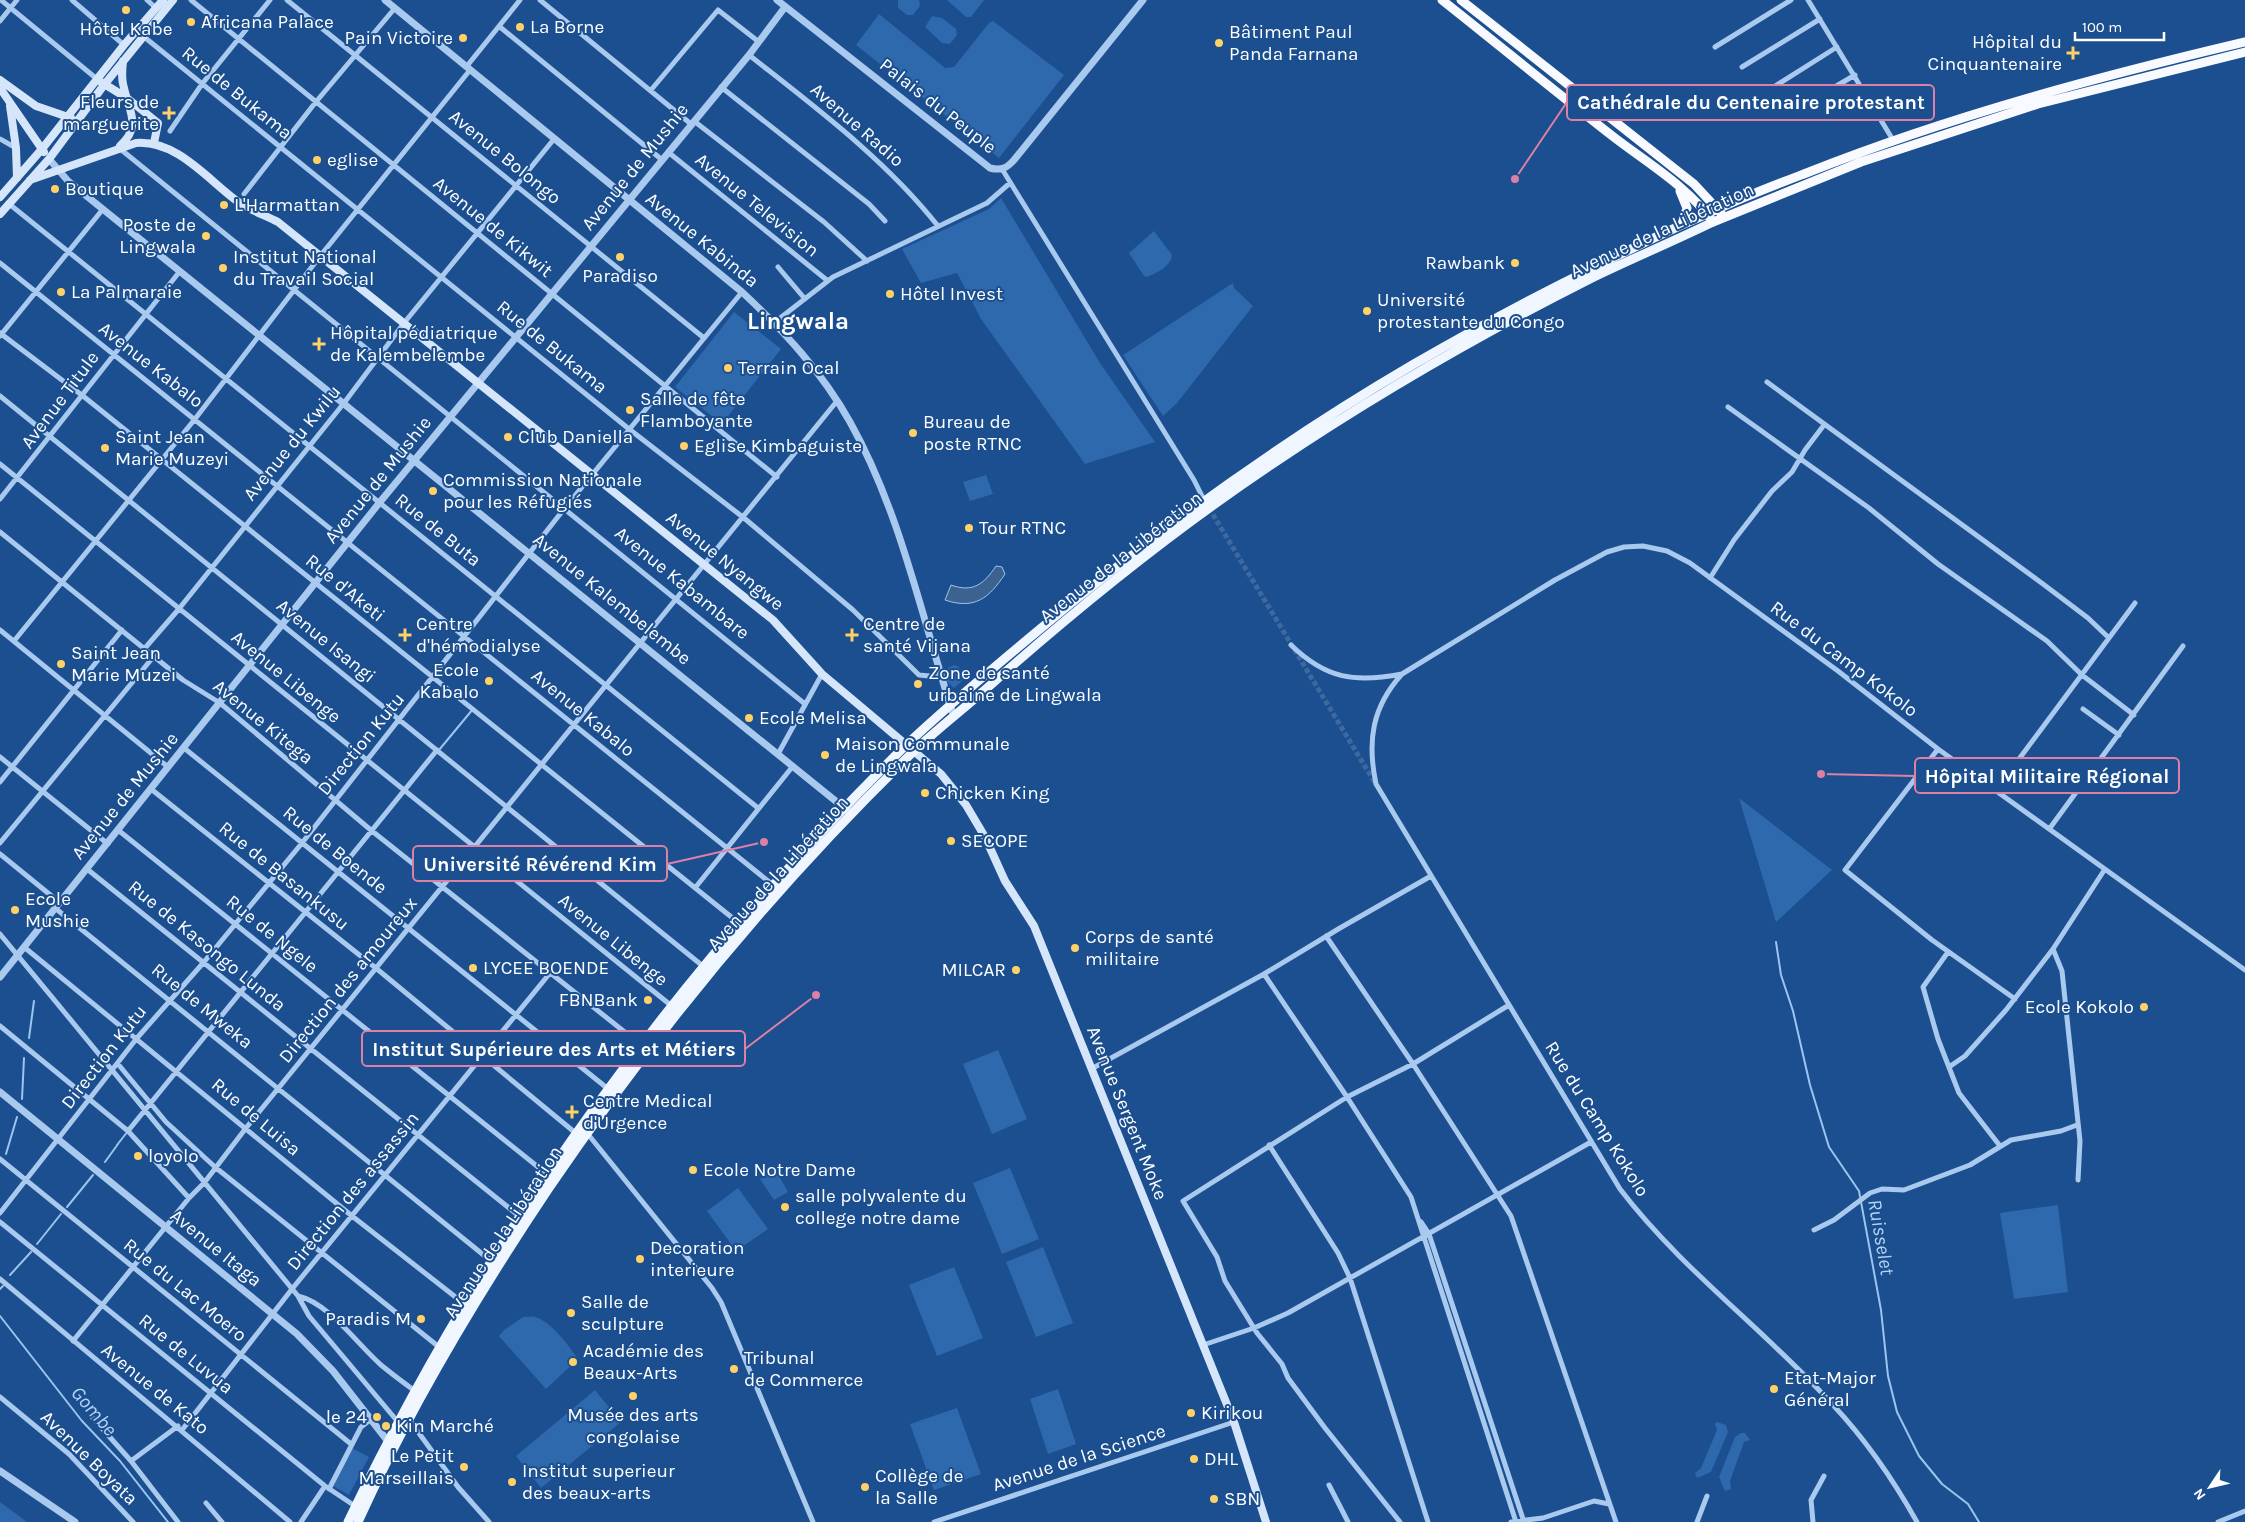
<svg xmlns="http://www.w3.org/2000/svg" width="2245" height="1522" viewBox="0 0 2245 1522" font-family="Karla,sans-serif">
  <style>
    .green { fill: #2e69ad }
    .water { fill: #3c6290; stroke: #9cc4f0 }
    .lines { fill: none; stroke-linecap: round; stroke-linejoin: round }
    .stream { stroke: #9cc4f0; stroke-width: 2 }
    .minor-tunnel { stroke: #3d69a0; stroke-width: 5; stroke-dasharray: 5 2.5; stroke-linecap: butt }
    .minor { stroke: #a9c9ee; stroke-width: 5 }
    .tertiary { stroke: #a9c9ee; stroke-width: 7 }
    .secondary { stroke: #d6e6fa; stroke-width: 8 }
    .primary { stroke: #f0f6ff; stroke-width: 9 }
    .trunk { stroke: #f8faff; stroke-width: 9 }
    .poi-dot { fill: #ffd166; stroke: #1b4f8f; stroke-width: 2 }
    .labels { text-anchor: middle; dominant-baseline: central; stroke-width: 4; stroke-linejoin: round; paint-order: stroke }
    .poi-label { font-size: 19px; fill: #fff; stroke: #1b4f8f; text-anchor: start }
    .street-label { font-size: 19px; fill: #fff; stroke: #1b4f8f }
    .water-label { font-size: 20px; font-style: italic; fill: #b5d3f5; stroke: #1b4f8f }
    .district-label { font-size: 24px; font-weight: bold; fill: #fff; stroke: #1b4f8f }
    .leader { fill: none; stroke: #dd80a5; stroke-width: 2 }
    .callout-dot { fill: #dd80a5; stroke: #1b4f8f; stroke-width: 2 }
    .callout { fill: #1b4f8f; stroke: #dd80a5; stroke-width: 2 }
    .callout-label { font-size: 20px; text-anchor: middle; font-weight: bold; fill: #fff }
  </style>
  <rect width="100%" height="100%" fill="#1b4f8f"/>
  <path class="green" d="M898 0H919L920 6 913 15H907L898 8Z
    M947 0H984L971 17H966Z
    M879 14 945 68 954 67 989 23 993 21 1064 75 999 158 856 45Z
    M932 16 942 18 956 29 957 35 950 44 942 43 925 27Z
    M1001 198 1100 363 1155 442 1085 464 981 319 957 273 921 283 902 249 989 209Z
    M1154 231 1172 255C1171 266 1157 273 1147 277L1144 276 1129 253Z
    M1233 283 1234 288 1253 306 1177 403 1163 416 1123 355Z
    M734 312 781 349 722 424 675 387Z
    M986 475 993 494 970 501 963 482Z
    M954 665 959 667 962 681 954 688 946 681 948 668Z
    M1739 798 1832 870 1776 922Z
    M998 1050 1027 1119 992 1134 963 1064Z
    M1010 1168 1039 1239 1002 1254 973 1183Z
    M775 1169 788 1192 774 1200 760 1179Z
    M738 1188 768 1229 736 1251 707 1211Z
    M2058 1205 2068 1292 2014 1299 2000 1213Z
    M1043 1247 1073 1323 1036 1337 1006 1262Z
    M954 1267 983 1338 937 1356 909 1285Z
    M523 1317C527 1317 532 1316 535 1317 551 1321 569 1346 578 1359L546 1389 499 1336 504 1330Z
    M1058 1389 1076 1444 1048 1454 1030 1399Z
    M595 1390 621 1422 541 1488 516 1456Z
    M957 1408 981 1474 934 1490 910 1424Z
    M1717 1422 1726 1425 1728 1432 1711 1472 1697 1478 1695 1473 1701 1468 1717 1430 1715 1424Z
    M1741 1433H1745L1750 1440 1744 1442 1730 1481 1731 1489 1725 1491 1719 1477 1735 1437Z
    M352 1448 369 1457 349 1495 333 1486Z
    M0 1502 27 1522H0Z"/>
  <path class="water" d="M996 566 1002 567 1005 574C989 598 975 610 945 600L951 585C973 593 984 584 996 566Z"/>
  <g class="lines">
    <path class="stream" d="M439 750 473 709
      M1776 942 1781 975 1793 1011 1810 1085 1829 1147 1859 1191 1881 1310 1888 1376 1897 1412 1919 1456 1942 1484 1968 1504 1979 1522
      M29 1038 34 1001
      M22 1099 24 1058
      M117 1145 128 1131
      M6 1154 17 1117
      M105 1162 118 1144
      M67 1207 93 1175
      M37 1244 61 1214
      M10 1275 31 1252
      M0 1289 3 1286
      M0 1316 82 1421 120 1461 168 1522"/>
    <path class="minor-tunnel" d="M1209 508 1375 783"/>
    <path class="minor" d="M1 0 97 79
      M72 0 124 45
      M147 0 157 9
      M191 0 777 477
      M287 0 704 338
      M540 0 691 124
      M1808 0 1893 140
      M0 21 17 0
      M500 27 661 159
      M143 36 629 429 744 518 853 610 919 675 940 677
      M1715 47 1791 0
      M749 55C815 107 885 159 938 226
      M467 66 520 0
      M1742 67 1820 19
      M721 87 869 204 885 221
      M1772 88 1837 47
      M651 90 718 10 759 42
      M1789 114 1855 75
      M694 121 824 222 867 261
      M170 131 202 84 270 0
      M0 139 16 148
      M119 148 805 704
      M668 152 828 281
      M1002 169 1194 480 1205 502
      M244 194 315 103 395 8
      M8 203 758 808
      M0 263 773 885
      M778 267 805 299
      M775 322 833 277 987 203 1010 183
      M0 333 83 396 740 924
      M0 336 103 209
      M1767 382 2043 584 2088 618 2109 638
      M0 396 704 967
      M1728 407 1869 508 1938 564 2047 641 2082 675 2134 715
      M0 464 673 1007
      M0 499 180 271
      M0 532 183 680 220 703 372 831 641 1045
      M1710 578 1734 540 1772 491 1792 472 1805 450 1824 425
      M0 630 168 767
      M14 641 195 419 321 255 470 70
      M1291 645C1326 679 1355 683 1402 674
      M145 648 178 610 344 403 404 323 554 139
      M2083 709 2119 735
      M184 748 607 1088
      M1938 749 1845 870 1932 940 2015 999
      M778 754 822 674
      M0 757 108 844
      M0 782 122 630
      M151 789 377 969 578 1135
      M1996 790 2135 603
      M2050 828 2183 646
      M118 830 548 1175
      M0 843 154 656
      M0 854 59 902
      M87 869 519 1216
      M695 888 793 766
      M55 908 491 1261
      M0 934 298 1296 309 1316 398 1422
      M1326 936 1413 1064 1511 1216 1616 1522
      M24 947 352 1216 467 1306
      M2053 949 2062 971 2080 1141 2078 1180
      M1948 952 1923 987 1938 1039 1959 1093 2000 1146
      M1264 974 1347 1097 1411 1197 1516 1522
      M0 1026 128 1131 189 1198
      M118 1064 166 1122 215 1167 439 1347
      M1949 1067 1965 1056 2006 1010 2053 949 2105 869
      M1093 1068 1264 974 1340 928 1431 876
      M128 1131 437 750
      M587 1133 712 1288 721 1302 813 1522
      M1269 1145 1338 1253 1350 1278 1428 1522
      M0 1159 351 1444
      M0 1213 137 1038 204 962 302 843 564 509 742 292
      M0 1222 325 1486 355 1506
      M1421 1222 1429 1234 1524 1522
      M1814 1230 1834 1220 1870 1193 1882 1189 1904 1190 1970 1165 2011 1140 2061 1131 2077 1125
      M0 1279 290 1522
      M298 1296C329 1303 357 1344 381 1365 392 1374 404 1383 415 1391
      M73 1341 189 1198 204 1183 246 1128 837 401
      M1203 1345 1254 1328 1288 1313 1591 1142
      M0 1397 69 1454 133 1522
      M92 1417 131 1461 178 1522
      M408 1418 458 1487 489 1522
      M182 1430 292 1289 550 973
      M131 1461 178 1426
      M1329 1485 1348 1522
      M329 1489 361 1427 370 1420
      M206 1503 222 1522
      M301 1522 325 1486
      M934 1522 1234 1422
      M1400 1522 1325 1428 1288 1378 1282 1364 1257 1333 1225 1281 1217 1257 1183 1201 1347 1097 1413 1064 1509 1005
      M1511 1522 1543 1518 1594 1501 1609 1504
      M1697 1522 1707 1496
      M1813 1522 1811 1500 1824 1476
      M1917 1522C1894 1481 1866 1440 1833 1405 1765 1330 1682 1270 1620 1189L1376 784C1367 741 1372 707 1402 674L1555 580 1607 552 1624 547 1643 546 1667 551 1690 563 1838 671 1938 749 2245 970
      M2218 1522 2245 1511"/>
    <path class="tertiary" d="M385 0 742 292C784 331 822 372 850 422 901 513 922 619 954 717
      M777 0 990 168C1001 171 1007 168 1014 160L1143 0
      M49 159 68 181 848 811
      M0 977 380 502 749 55 785 7
      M0 1092 297 1334 333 1371 390 1444
      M0 1471 75 1522"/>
    <path class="secondary" d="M0 80 36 106 71 118
      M101 82 127 98 158 123 154 143
      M0 88 44 152
      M10 106 16 148 17 178
      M120 146C142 126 129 111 124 88 121 79 122 70 123 61
      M30 180 136 143C177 140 207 179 237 201 249 210 265 215 278 222L773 620 822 674 941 774 966 805 985 837 1005 881 1034 926 1234 1422 1266 1522
      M0 197 42 149 124 45 163 0
      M0 214 49 159 104 85 173 0"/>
    <path class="primary" d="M348 1522C486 1233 677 972 904 747 944 709 986 674 1028 639 1149 537 1277 444 1414 364 1473 330 1532 298 1593 268 1631 249 1668 230 1707 214
      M358 1522C411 1405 478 1294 549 1188 656 1031 777 884 913 752 936 730 962 710 986 689 1077 608 1172 531 1274 463 1375 395 1481 334 1590 279 1631 259 1672 242 1713 222"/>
    <path class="trunk" d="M1442 0C1500 46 1557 93 1615 138 1649 164 1688 187 1713 222L1861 162 2038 104 2245 52
      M1461 0 1694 184 1721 213
      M1680 191 1687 208 1682 224
      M1707 214C1740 198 1775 185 1809 172 1951 116 2097 77 2245 42"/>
  </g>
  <g class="poi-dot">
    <circle cx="126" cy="10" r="5"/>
    <circle cx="191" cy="22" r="5"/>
    <circle cx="520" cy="27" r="5"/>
    <circle cx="463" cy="38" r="5"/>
    <circle cx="1219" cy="43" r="5"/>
    <path d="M2070.5 45.5h5v5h5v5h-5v5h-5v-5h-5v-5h5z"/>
    <path d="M166.5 105.5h5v5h5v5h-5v5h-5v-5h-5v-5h5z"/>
    <circle cx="317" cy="160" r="5"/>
    <circle cx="55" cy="189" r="5"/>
    <circle cx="224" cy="205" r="5"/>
    <circle cx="206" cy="236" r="5"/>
    <circle cx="620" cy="257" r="5"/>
    <circle cx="1515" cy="263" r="5"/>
    <circle cx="223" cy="268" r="5"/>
    <circle cx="61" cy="292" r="5"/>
    <circle cx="890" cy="294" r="5"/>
    <circle cx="1367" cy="311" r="5"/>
    <path d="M316.5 336.5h5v5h5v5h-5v5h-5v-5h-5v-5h5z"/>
    <circle cx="728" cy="368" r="5"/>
    <circle cx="630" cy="410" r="5"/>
    <circle cx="913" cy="433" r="5"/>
    <circle cx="508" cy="437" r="5"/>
    <circle cx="684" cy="446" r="5"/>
    <circle cx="105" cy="448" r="5"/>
    <circle cx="433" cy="491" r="5"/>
    <circle cx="969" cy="528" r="5"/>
    <path d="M402.5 627.5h5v5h5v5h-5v5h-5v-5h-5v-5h5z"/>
    <path d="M849.5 627.5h5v5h5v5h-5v5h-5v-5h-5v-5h5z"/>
    <circle cx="61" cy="664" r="5"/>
    <circle cx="489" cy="681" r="5"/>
    <circle cx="918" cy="684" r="5"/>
    <circle cx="749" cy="718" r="5"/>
    <circle cx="825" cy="755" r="5"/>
    <circle cx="925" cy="793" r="5"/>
    <circle cx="951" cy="841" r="5"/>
    <circle cx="15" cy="910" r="5"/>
    <circle cx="1075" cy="948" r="5"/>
    <circle cx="473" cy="968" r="5"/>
    <circle cx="1016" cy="970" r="5"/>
    <circle cx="648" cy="1000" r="5"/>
    <circle cx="2144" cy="1007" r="5"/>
    <path d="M569.5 1104.5h5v5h5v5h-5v5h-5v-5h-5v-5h5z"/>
    <circle cx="138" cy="1156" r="5"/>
    <circle cx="693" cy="1170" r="5"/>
    <circle cx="785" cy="1207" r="5"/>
    <circle cx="640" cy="1259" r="5"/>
    <circle cx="571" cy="1313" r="5"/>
    <circle cx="421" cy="1319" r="5"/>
    <circle cx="573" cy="1362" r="5"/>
    <circle cx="734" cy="1369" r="5"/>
    <circle cx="1774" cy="1389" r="5"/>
    <circle cx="633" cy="1396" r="5"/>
    <circle cx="1191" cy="1413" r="5"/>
    <circle cx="377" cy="1417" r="5"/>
    <circle cx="386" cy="1426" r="5"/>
    <circle cx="1194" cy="1459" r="5"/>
    <circle cx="464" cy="1467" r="5"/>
    <circle cx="512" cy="1482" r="5"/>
    <circle cx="865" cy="1487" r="5"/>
    <circle cx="1214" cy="1499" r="5"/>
  </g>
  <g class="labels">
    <g class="poi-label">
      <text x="201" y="22">Africana Palace</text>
      <text x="530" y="27">La Borne</text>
      <text x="126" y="29" text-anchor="middle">Hôtel Kabe</text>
      <text x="1229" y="32">Bâtiment Paul<tspan x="1229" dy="22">Panda Farnana</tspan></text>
      <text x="453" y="38" text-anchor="end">Pain Victoire</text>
      <text x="2062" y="42" text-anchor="end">Hôpital du<tspan x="2062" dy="22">Cinquantenaire</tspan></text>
      <text x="159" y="102" text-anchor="end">Fleurs de<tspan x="159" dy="22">marguerite</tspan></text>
      <text x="327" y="160">eglise</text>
      <text x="65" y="189">Boutique</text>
      <text x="234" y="205">L'Harmattan</text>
      <text x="196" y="225" text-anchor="end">Poste de<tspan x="196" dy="22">Lingwala</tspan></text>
      <text x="233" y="257">Institut National<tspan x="233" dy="22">du Travail Social</tspan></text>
      <text x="1505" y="263" text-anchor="end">Rawbank</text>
      <text x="620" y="276" text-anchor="middle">Paradiso</text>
      <text x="71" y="292">La Palmaraie</text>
      <text x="900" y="294">Hôtel Invest</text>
      <text x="1377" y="300">Université<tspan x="1377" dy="22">protestante du Congo</tspan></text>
      <text x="330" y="333">Hôpital pédiatrique<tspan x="330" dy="22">de Kalembelembe</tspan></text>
      <text x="738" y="368">Terrain Ocal</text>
      <text x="640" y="399">Salle de fête<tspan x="640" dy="22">Flamboyante</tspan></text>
      <text x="923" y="422">Bureau de<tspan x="923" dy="22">poste RTNC</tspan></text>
      <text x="115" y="437">Saint Jean<tspan x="115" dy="22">Marie Muzeyi</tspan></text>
      <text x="518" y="437">Club Daniella</text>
      <text x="694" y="446">Eglise Kimbaguiste</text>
      <text x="443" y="480">Commission Nationale<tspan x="443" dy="22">pour les Réfugiés</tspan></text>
      <text x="979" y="528">Tour RTNC</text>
      <text x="416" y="624">Centre<tspan x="416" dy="22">d'hémodialyse</tspan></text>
      <text x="863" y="624">Centre de<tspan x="863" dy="22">santé Vijana</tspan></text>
      <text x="71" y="653">Saint Jean<tspan x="71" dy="22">Marie Muzei</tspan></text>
      <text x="479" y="670" text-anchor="end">Ecole<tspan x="479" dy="22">Kabalo</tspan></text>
      <text x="928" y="673">Zone de santé<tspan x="928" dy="22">urbaine de Lingwala</tspan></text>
      <text x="759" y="718">Ecole Melisa</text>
      <text x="835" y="744">Maison Communale<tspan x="835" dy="22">de Lingwala</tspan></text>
      <text x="935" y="793">Chicken King</text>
      <text x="961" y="841">SECOPE</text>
      <text x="25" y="899">Ecole<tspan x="25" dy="22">Mushie</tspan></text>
      <text x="1085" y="937">Corps de santé<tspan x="1085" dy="22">militaire</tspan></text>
      <text x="483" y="968">LYCEE BOENDE</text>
      <text x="1006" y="970" text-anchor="end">MILCAR</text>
      <text x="638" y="1000" text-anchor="end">FBNBank</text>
      <text x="2134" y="1007" text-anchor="end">Ecole Kokolo</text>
      <text x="583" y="1101">Centre Medical<tspan x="583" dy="22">d'Urgence</tspan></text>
      <text x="148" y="1156">loyolo</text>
      <text x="703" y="1170">Ecole Notre Dame</text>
      <text x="795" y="1196">salle polyvalente du<tspan x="795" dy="22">college notre dame</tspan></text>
      <text x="650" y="1248">Decoration<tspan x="650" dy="22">interieure</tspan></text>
      <text x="581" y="1302">Salle de<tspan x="581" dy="22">sculpture</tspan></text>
      <text x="411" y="1319" text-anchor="end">Paradis M</text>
      <text x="583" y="1351">Académie des<tspan x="583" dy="22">Beaux-Arts</tspan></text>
      <text x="744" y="1358">Tribunal<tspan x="744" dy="22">de Commerce</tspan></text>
      <text x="1784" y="1378">Etat-Major<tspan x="1784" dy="22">Général</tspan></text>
      <text x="1201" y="1413">Kirikou</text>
      <text x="633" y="1415" text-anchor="middle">Musée des arts<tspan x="633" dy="22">congolaise</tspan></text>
      <text x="367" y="1417" text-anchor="end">le 24</text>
      <text x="396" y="1426">Kin Marché</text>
      <text x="454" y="1456" text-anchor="end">Le Petit<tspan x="454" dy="22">Marseillais</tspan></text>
      <text x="1204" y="1459">DHL</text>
      <text x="522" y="1471">Institut superieur<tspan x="522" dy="22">des beaux-arts</tspan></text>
      <text x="875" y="1476">Collège de<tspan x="875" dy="22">la Salle</tspan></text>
      <text x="1224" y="1499">SBN</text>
    </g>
    <g class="street-label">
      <text transform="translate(237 93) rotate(39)">Rue de Bukama</text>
      <text transform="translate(938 106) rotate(38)">Palais du Peuple</text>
      <text transform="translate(857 125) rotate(41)">Avenue Radio</text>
      <text transform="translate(505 157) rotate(39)">Avenue Bolongo</text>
      <text transform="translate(635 167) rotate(-51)">Avenue de Mushie</text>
      <text transform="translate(757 205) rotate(39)">Avenue Television</text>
      <text transform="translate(493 227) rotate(39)">Avenue de Kikwit</text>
      <text transform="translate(1662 230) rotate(-25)">Avenue de la Libération</text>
      <text transform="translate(702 240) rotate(39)">Avenue Kabinda</text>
      <text transform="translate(552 347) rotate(39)">Rue de Bukama</text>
      <text transform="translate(151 365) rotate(38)">Avenue Kabalo</text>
      <text transform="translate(60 400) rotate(-53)">Avenue Titule</text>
      <text transform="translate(292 443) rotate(-51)">Avenue du Kwilu</text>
      <text transform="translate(378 480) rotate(-51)">Avenue de Mushie</text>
      <text transform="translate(438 530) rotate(39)">Rue de Buta</text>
      <text transform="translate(1121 557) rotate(-38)">Avenue de la Libération</text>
      <text transform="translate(725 561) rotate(39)">Avenue Nyangwe</text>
      <text transform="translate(682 583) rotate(39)">Avenue Kabambare</text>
      <text transform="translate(345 588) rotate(39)">Rue d'Aketi</text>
      <text transform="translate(612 599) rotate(39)">Avenue Kalembelembe</text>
      <text transform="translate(326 641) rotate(39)">Avenue Isangi</text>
      <text transform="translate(1844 659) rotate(37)">Rue du Camp Kokolo</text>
      <text transform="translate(286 677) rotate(39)">Avenue Libenge</text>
      <text transform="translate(583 713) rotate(39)">Avenue Kabalo</text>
      <text transform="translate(263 722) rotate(39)">Avenue Kitega</text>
      <text transform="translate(361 744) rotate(-51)">Direction Kutu</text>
      <text transform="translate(125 796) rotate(-51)">Avenue de Mushie</text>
      <text transform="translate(335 850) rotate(39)">Rue de Boende</text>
      <text transform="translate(778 873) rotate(-48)">Avenue de la Libération</text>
      <text transform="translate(284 876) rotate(39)">Rue de Basankusu</text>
      <text transform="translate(272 934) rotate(39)">Rue de Ngele</text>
      <text transform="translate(613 940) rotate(39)">Avenue Libenge</text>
      <text transform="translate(207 946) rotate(39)">Rue de Kasongo Lunda</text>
      <text transform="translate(348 980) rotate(-51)">Direction des amoureux</text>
      <text transform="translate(202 1006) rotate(39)">Rue de Mweka</text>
      <text transform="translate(104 1057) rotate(-52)">Direction Kutu</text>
      <text transform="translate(1127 1113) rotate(68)">Avenue Sergent Moke</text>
      <text transform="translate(256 1117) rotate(40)">Rue de Luisa</text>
      <text transform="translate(1597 1119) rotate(58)">Rue du Camp Kokolo</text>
      <text transform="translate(353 1191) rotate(-51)">Direction des assassin</text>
      <text transform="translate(503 1232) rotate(-57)">Avenue de la Libération</text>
      <text transform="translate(216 1248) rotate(39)">Avenue Itaga</text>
      <text transform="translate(185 1290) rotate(39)">Rue du Lac Moero</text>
      <text transform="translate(186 1354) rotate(39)">Rue de Luvua</text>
      <text transform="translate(155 1389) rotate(39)">Avenue de Kato</text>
      <text transform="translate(89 1458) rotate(44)">Avenue Boyata</text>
      <text transform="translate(1079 1458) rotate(-18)">Avenue de la Science</text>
    </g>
    <g class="water-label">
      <text transform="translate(1881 1237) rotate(80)">Ruisselet</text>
      <text transform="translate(94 1411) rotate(49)">Gombe</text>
    </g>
    <g class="district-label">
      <text x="798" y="321">Lingwala</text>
    </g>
  </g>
  <path class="leader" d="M1515 179L1567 102M1821 774L1915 776M764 842L667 864M816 995L745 1049"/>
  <g class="callout-dot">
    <circle cx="1515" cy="179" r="5"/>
    <circle cx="1821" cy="774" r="5"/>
    <circle cx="764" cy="842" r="5"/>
    <circle cx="816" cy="995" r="5"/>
  </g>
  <g class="callout">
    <rect x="1567" y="85" width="367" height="35" rx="5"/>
    <rect x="1915" y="758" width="264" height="35" rx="5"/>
    <rect x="413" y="846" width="254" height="35" rx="5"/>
    <rect x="362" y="1031" width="383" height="35" rx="5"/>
  </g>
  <g class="callout-label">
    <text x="1751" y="109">Cathédrale du Centenaire protestant</text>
    <text x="2047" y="783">Hôpital Militaire Régional</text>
    <text x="540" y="871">Université Révérend Kim</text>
    <text x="554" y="1056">Institut Supérieure des Arts et Métiers</text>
  </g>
  <g transform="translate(2210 1487) rotate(235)" stroke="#1b4f8f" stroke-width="4" paint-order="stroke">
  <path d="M0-4L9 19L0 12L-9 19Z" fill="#ffffff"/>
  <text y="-8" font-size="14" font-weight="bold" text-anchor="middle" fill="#ffffff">N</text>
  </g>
  <path d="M2075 32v8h89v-8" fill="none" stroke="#ffffff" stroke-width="2.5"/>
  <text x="2082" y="32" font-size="15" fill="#ffffff" stroke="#1b4f8f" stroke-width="4" paint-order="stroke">100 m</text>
</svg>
